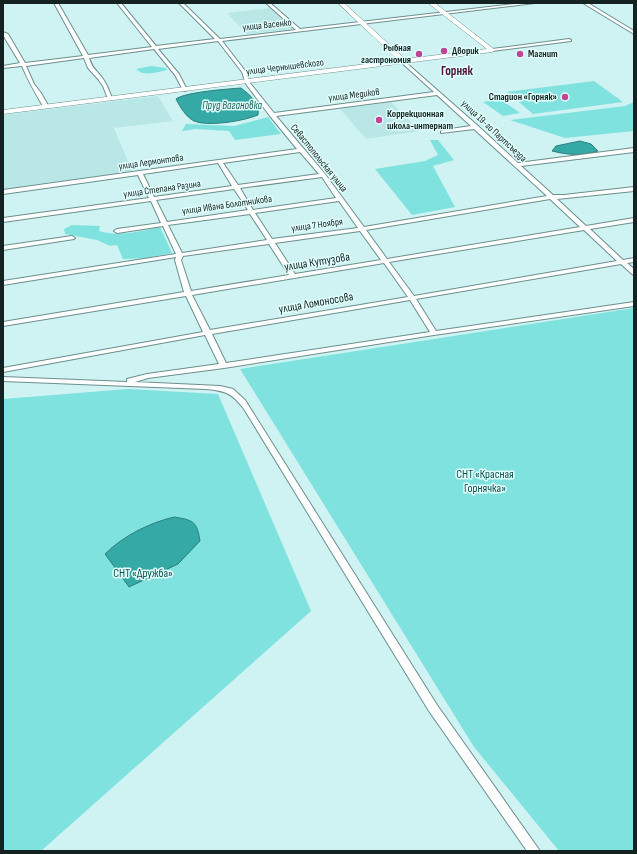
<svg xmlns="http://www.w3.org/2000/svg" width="637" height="854" viewBox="0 0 637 854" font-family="'Sofia Sans Condensed',sans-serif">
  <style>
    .built { fill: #b9e7e5 }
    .green { fill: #80e2df }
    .water { fill: #35a9a6; stroke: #2b807e }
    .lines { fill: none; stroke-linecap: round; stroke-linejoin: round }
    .minor-casing { stroke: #6c8f8d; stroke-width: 2 }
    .tertiary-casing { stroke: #6c8f8d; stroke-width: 1 }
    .minor { fill: #fff; fill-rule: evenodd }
    .tertiary { fill: #fff; fill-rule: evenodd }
    .poi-dot { fill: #bf4597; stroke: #e1fffd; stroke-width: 1.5 }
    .labels { text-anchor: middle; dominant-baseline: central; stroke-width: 3; stroke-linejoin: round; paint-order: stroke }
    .far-street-label { font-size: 10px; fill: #142221; stroke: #e1fffd }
    .far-poi-label { font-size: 10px; font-weight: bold; fill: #142221; stroke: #e1fffd; text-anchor: start }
    .far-water-label { font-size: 11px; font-style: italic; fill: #1e5c5a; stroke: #e1fffd }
    .street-label { font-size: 12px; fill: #142221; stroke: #e1fffd }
    .park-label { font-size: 12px; fill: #0e504f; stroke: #e1fffd }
    .far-district-label { font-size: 13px; font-weight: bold; fill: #4e143c; stroke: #e1fffd }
  </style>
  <rect width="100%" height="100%" fill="#cef3f2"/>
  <path class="built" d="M272 8 294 29 247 34 227 13Z
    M158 96 173 121 114 128 132 171 3 189V115Z
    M391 102 419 131 366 139 340 109Z"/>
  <path class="green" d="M151 66 166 68 167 70C158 72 143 77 136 69Z
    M594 81 623 102 533 114 507 92Z
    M500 99 520 113 503 116 483 102Z
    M634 102V131L565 138 510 120 625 106Z
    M268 117 281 134 235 140 229 131 196 129 182 131 186 124 234 126Z
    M430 140H438L454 160 433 166 455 207 412 215 375 169 425 161 438 155Z
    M72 225 100 226 99 231C118 237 142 231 160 227L172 253 146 258 123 259 117 245 110 246 97 240 65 234 64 229Z
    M634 308V851H559L474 747 240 369Z
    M128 389 218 394 311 611 41 851H3V399Z"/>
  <path class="water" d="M241 88C250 95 260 103 258 115 244 121 208 127 194 121 186 117 180 107 176 99 185 92 228 89 241 88Z
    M580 141 591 144 598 151C582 156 568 155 552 151L556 146Z
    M174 517C193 520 197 521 200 541L178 564 129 587 105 554C123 536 149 523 174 517Z"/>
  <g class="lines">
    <defs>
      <path id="minor" d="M54 3H58L88 55 152 47 117 3H121L156 46 215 39 179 3H183L220 39 296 30 266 3H270L300 29 523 3H535L222 41 246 72 250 83 274 113 434 92 401 62V60H403L478 126 518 163 634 148V152L521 166 553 195H564L634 187V191L557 199 586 226 634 218V222L590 229 623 260 634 258V262L627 263 634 269V275L632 274 621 264 416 299 436 331 634 302V306L434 335 224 368 148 378 135 382 220 386 233 389 245 400 437 705 540 851H527L429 711 244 409C232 393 226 391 206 389L3 381V377L127 382V379L147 374 219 364 205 335 3 372V368L203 332 186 296 3 326V322L184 292 175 260 176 257 3 285V281L176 254 163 226 117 233 114 231 117 229 161 223 151 201 3 222V218L149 198 138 175 3 194V190L297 149 270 116 246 84 242 72 218 41 158 49 179 74 187 90 185 91 183 90 175 75 154 49 89 58C93 70 96 69 103 79 107 85 110 92 112 99L110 100 108 99 103 86 98 79 88 68 84 58 26 66 34 84 41 93 49 107 44 108C36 94 28 81 22 66L3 68V66L20 63 3 35V32L8 34 25 63 83 56ZM437 95 471 126 443 130 441 131V133L474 129 547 196 364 227 325 174 276 116ZM300 152 319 174 238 185 223 163ZM218 163 232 186 154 197 143 174ZM322 177 336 198 253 210 240 188ZM234 189 248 210 167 222 156 200ZM550 199 580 227 387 259 366 230ZM339 201 358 228 272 239 255 213ZM250 214 267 240 182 253 168 225ZM584 230 617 261 414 296 389 262ZM360 231 381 260 295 274 275 243ZM269 244 289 275 191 291 181 260 183 256ZM384 263 408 297 210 330 192 295ZM410 300 430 332 226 363 212 334Z
        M583 3H588L634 31V34Z
        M569 39 571 40V41L492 51 490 50 492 49Z
        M72 236 75 238 74 239 3 250V246Z"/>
      <path id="tertiary" d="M338 3H344L405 59 487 49 428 3H435L495 50 492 52 3 114V110L398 60Z"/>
    </defs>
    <use href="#minor" class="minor-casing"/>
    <use href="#tertiary" class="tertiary-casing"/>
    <use href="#minor" class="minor"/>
    <use href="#tertiary" class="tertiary"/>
  </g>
  <g class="poi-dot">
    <circle cx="444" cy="51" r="4"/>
    <circle cx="419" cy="54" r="4"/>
    <circle cx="520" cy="54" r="4"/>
    <circle cx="565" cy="97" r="4"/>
    <circle cx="379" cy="120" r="4"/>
  </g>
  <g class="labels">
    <g class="far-street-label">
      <text transform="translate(267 25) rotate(-6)">улица Васенко</text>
      <text transform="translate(285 67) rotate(-7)">улица Чернышевского</text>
      <text transform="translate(354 95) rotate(-7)">улица Медиков</text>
      <text transform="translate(494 131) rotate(43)">улица 19-го Партсъезда</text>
      <text transform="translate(319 158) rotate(51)">Севастопольская улица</text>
      <text transform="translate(151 162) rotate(-8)">улица Лермонтова</text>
      <text transform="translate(162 189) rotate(-8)">улица Степана Разина</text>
      <text transform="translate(227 205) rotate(-8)">улица Ивана Болотникова</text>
      <text transform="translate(317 225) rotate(-8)">улица 7 Ноября</text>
    </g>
    <g class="far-poi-label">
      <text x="411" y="48" text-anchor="end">Рыбная<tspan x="411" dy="12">гастрономия</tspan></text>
      <text x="452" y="51">Дворик</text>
      <text x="528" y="54">Магнит</text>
      <text x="557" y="97" text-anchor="end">Стадион «Горняк»</text>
      <text x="387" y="114">Коррекционная<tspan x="387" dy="12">школа-интернат</tspan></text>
    </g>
    <g class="far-water-label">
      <text x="232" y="105">Пруд Вагановка</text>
    </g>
    <g class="street-label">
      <text transform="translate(317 262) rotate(-9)">улица Кутузова</text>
      <text transform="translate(316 303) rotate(-10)">улица Ломоносова</text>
    </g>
    <g class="park-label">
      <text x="485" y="474">СНТ «Красная<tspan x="485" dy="14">Горнячка»</tspan></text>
      <text x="143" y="573">СНТ «Дружба»</text>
    </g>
    <g class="far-district-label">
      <text x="457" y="71">Горняк</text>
    </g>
  </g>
  <rect width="637" height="854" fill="none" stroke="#142221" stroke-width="8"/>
</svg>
